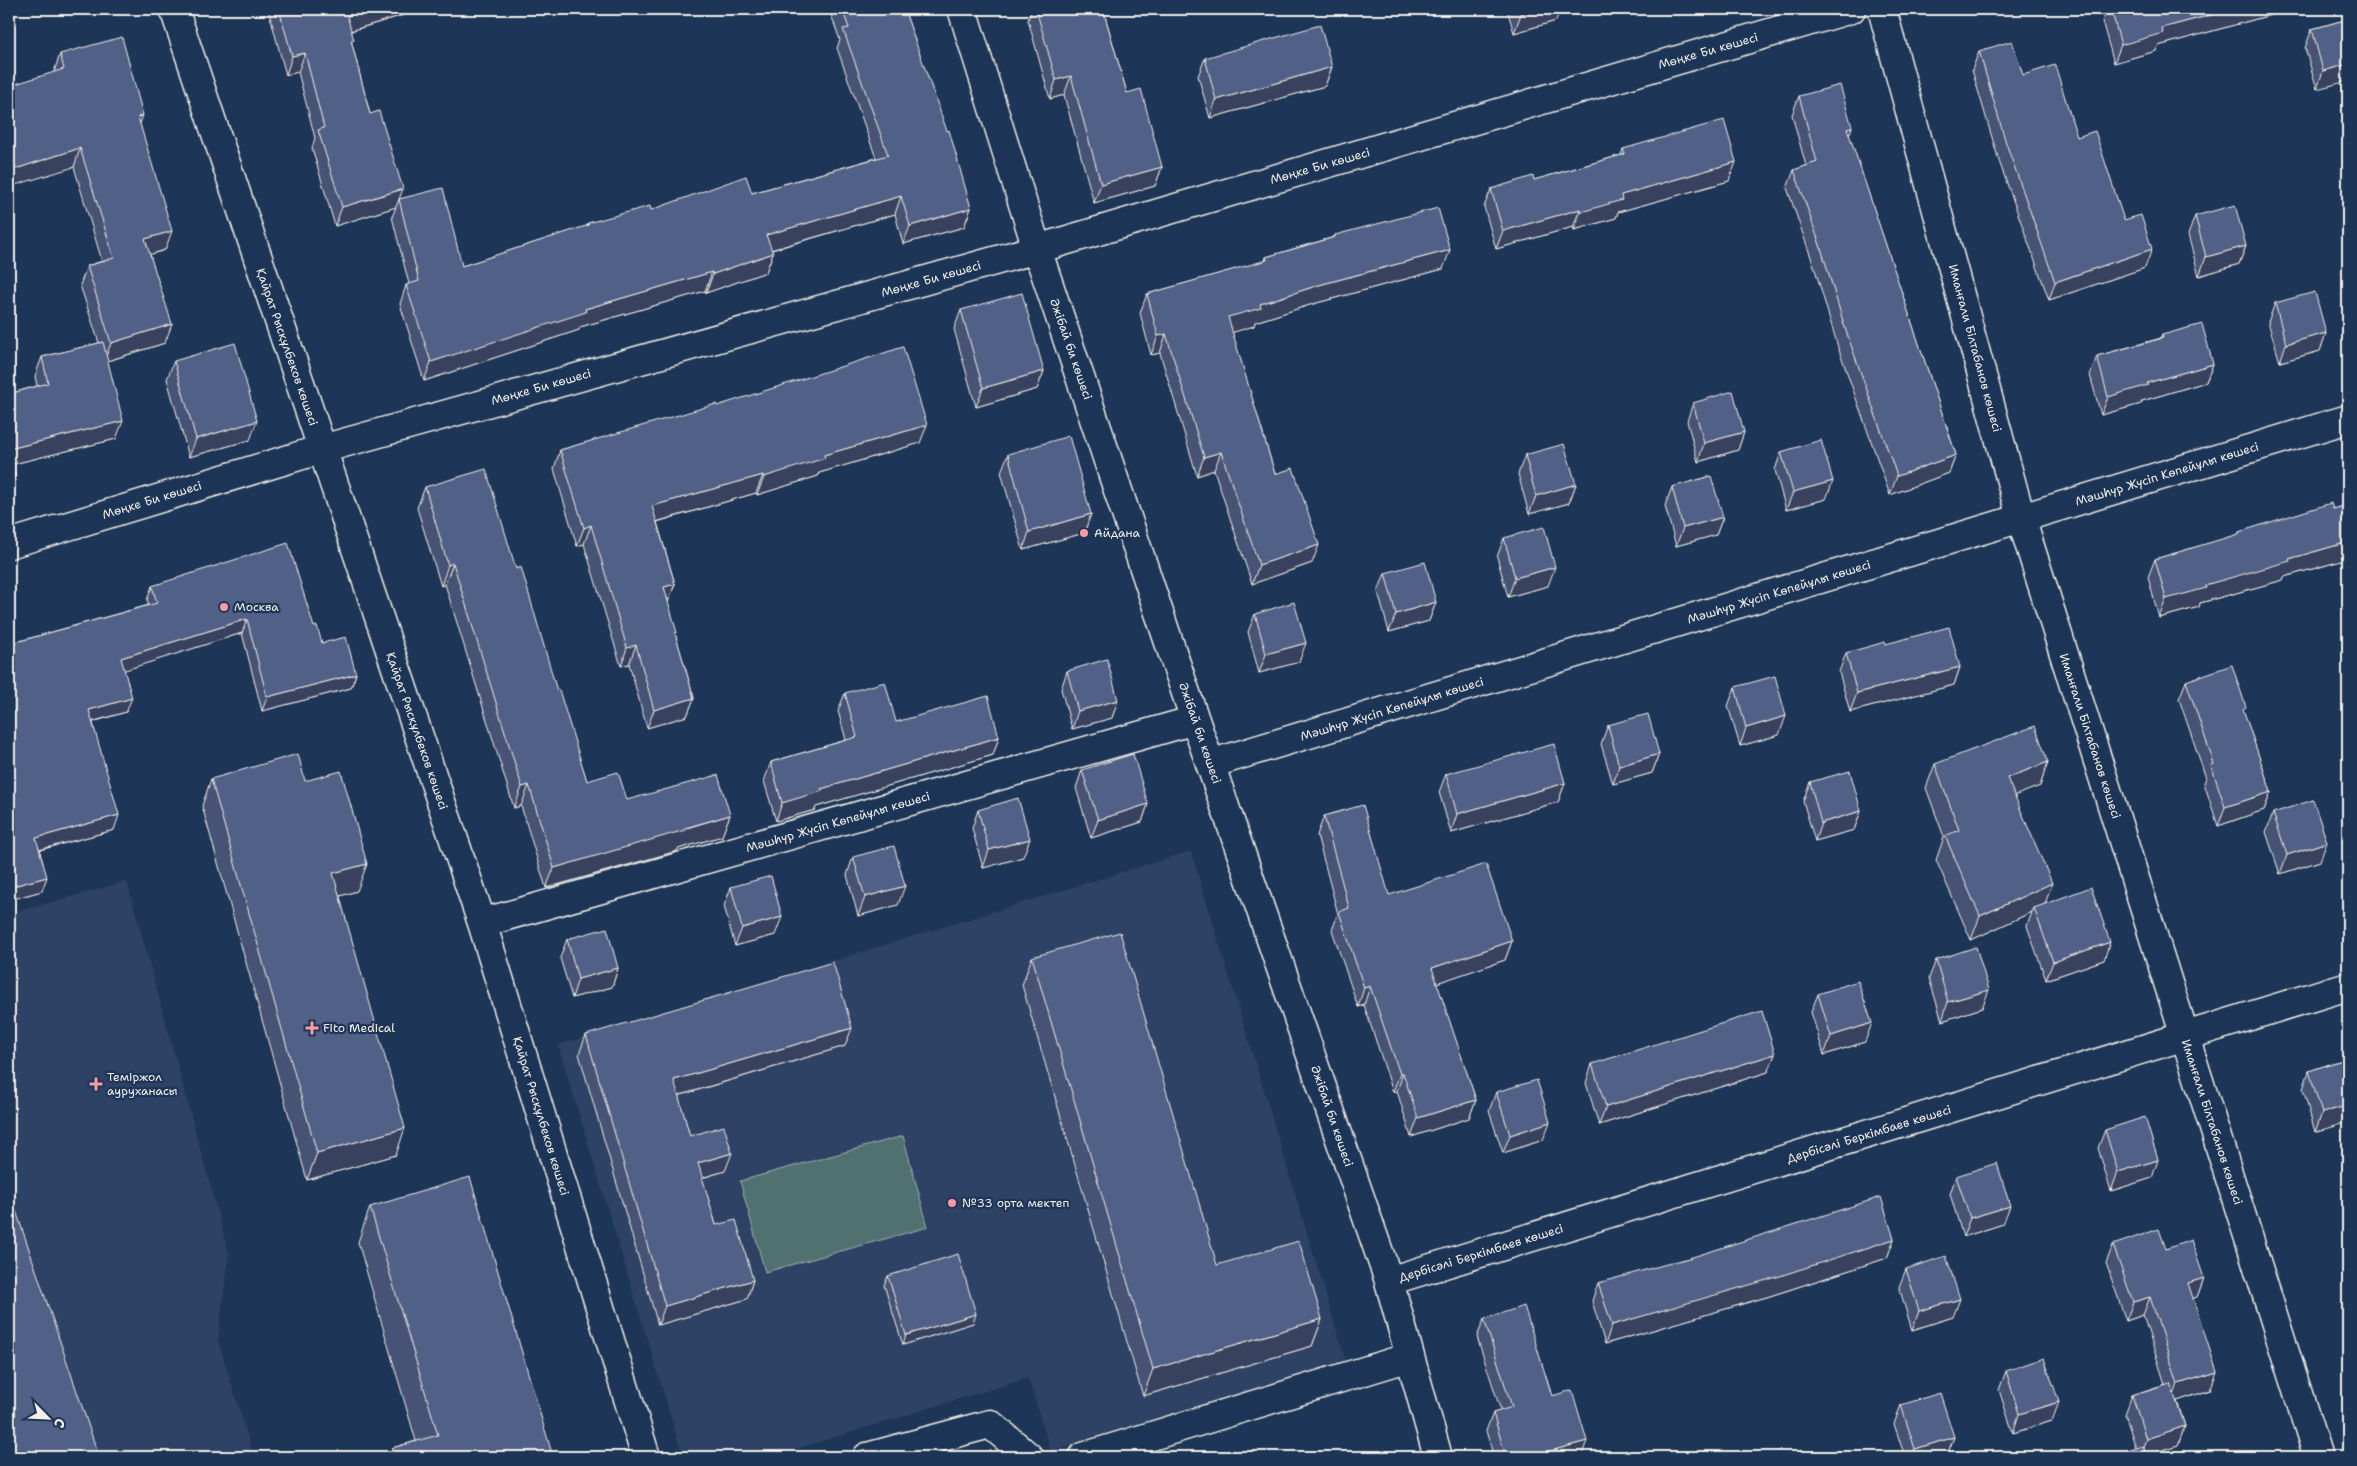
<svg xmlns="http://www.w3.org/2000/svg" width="2357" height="1466" viewBox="0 0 2357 1466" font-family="'Shantell Sans',sans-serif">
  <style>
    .built { fill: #2d4265 }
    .green { fill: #517171; stroke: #a2b1ac }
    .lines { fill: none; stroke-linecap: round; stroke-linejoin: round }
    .minor-casing { stroke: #f4f1e8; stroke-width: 31 }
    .minor { stroke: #1d3557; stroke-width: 28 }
    .wall { fill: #465374; stroke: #f4f1e8 }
    .shaded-wall { fill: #39435e; stroke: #f4f1e8 }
    .building { fill: #516087; stroke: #f4f1e8 }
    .poi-dot { fill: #ff9aa2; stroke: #1d3557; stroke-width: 2 }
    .labels { text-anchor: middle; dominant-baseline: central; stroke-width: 4.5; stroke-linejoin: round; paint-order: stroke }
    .street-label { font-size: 12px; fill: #f4f1e8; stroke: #1d3557 }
    .poi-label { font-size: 12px; fill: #f4f1e8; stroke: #1d3557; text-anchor: start }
  </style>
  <rect width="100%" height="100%" fill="#1d3557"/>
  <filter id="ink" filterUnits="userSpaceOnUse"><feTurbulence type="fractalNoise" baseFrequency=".02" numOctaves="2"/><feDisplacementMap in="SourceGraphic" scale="10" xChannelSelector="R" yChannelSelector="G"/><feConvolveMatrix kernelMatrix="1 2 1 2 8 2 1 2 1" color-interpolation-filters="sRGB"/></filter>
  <g filter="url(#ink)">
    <path class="built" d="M1191 851 1346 1361 1051 1452 1028 1378 770 1457H683L558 1045Z
      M127 881 229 1254 218 1340 254 1457H9V914Z"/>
    <path class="green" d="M903 1136 928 1227 765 1272 740 1181Z"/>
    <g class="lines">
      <defs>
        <path id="minor" d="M174 9 482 923 646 1457
          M962 9 1037 249 1195 720 1389 1281 1438 1457
          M1882 9 2021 518 2318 1457
          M9 544 322 449 1037 249 1851 9
          M1210 764 2348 419
          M482 923 1195 720
          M1389 1281 2348 986
          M867 1457 990 1424 1029 1457
          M1083 1457 1410 1357"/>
      </defs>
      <use href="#minor" class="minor-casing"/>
      <use href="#minor" class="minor"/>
    </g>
    <path class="wall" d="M268 9H423L351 31 352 44 370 114 399 199 462 266 587 226 588 223 651 210 752 193 876 158 837 48 840 40 829 9H904L971 208 964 227 903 244 895 214 772 250 773 253 766 272 706 293 705 291 580 327 579 330 424 381 400 304 406 285 409 284 392 217 396 207 335 226 312 148 315 138 298 72 286 75Z
      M1032 9H1103L1127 93 1162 167 1155 186 1094 203 1064 95 1050 99 1028 20Z
      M1507 9H1572L1559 12 1556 21 1514 33Z
      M2107 9H2290L2289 10 2158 46 2156 51 2114 63 2102 21Z
      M2348 19 2317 89 2305 48 2312 29Z
      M1979 51 2023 75 2077 137 2124 220 2145 268 2049 300 1999 161 1972 70Z
      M60 54 140 125 165 250 150 254 165 343 108 361 116 439 13 464 15 475 9 494V394L37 386 35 376 42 357 99 343 80 285 87 266 102 261 74 167 54 72Z
      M1205 58 1332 67 1325 86 1210 118 1198 76Z
      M1799 96 1852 127 1849 135 1956 455 1949 473 1890 495 1838 347 1814 266 1787 188 1794 170 1806 166 1792 115Z
      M1623 149 1729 181 1618 212 1616 218 1574 230 1573 227 1496 249 1484 207 1491 189 1534 180 1621 155Z
      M2195 216 2246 246 2239 264 2199 276 2188 235Z
      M1335 235 1443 269 1313 304 1255 322 1254 326 1232 332 1275 474 1312 563 1252 584 1214 470 1197 476 1160 353 1151 355 1140 313 1147 294 1265 261 1266 257 1334 237Z
      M2275 303 2326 333 2320 351 2280 362 2268 322Z
      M961 310 1044 371 1037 389 976 407 954 329Z
      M2162 335 2213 364 2206 382 2142 401 2141 404 2101 415 2090 375 2097 356 2161 338Z
      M174 361 250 440 189 457 167 379Z
      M1693 403 1744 432 1738 450 1698 462 1687 421Z
      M717 406 920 443 819 473 818 476 757 495 756 493 657 522 675 584 668 602 676 637 694 698 687 716 647 728 629 664 621 666 584 544 577 546 554 469 560 450Z
      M1781 452 1826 499 1786 510 1775 470Z
      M1008 454 1091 514 1084 533 1023 550 1001 472Z
      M1525 455 1576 484 1569 503 1529 514 1518 474Z
      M425 487 516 569 587 781 627 800 730 815 722 836 678 849 677 851 546 888 521 806 514 808 445 584 441 586 417 508Z
      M1672 487 1723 517 1716 535 1676 546 1665 506Z
      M2348 505V559L2284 577 2283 580 2200 603 2199 607 2159 618 2148 577 2155 559 2238 535 2239 532Z
      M1504 538 1548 586 1508 597 1497 557Z
      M1385 573 1436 602 1429 621 1389 632 1378 592Z
      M152 586 314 627 322 643 356 674 351 688 262 711 242 633 124 670 126 712 93 722 114 830 40 850 42 891 9 900V644L149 605 147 600Z
      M1255 614 1299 662 1259 673 1248 632Z
      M1886 644 1960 667 1954 685 1850 712 1839 672 1846 653Z
      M1067 671 1118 700 1112 718 1072 729 1061 689Z
      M2186 681 2244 713 2271 792 2264 810 2218 826 2204 783 2206 778 2179 699Z
      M1735 687 1779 735 1740 746 1728 706Z
      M845 693 896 722 999 737 993 755 816 807 815 810 776 821 764 781 771 762 846 740 838 711Z
      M1608 725 1659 754 1652 773 1613 784 1601 744Z
      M2048 762 2040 786 2014 795 2045 904 2104 960 2046 980 2027 926 2032 912 1971 940 1936 860 1944 837 1926 788 1935 764Z
      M1082 770 1148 804 1142 822 1091 838 1076 788Z
      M1446 774 1565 783 1558 802 1451 833 1439 792Z
      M211 779 305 781 357 891 340 896 396 1155 307 1180 202 806Z
      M1810 782 1861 811 1854 830 1815 841 1803 801Z
      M978 810 1023 857 983 868 972 828Z
      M2273 813 2320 861 2280 874 2266 832Z
      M1324 816 1389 895 1512 941 1505 960 1436 983 1476 1100 1469 1118 1411 1137 1397 1091 1393 1092 1364 1005 1358 1007 1332 930 1338 914 1317 835Z
      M853 857 898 905 858 916 847 875Z
      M731 887 775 935 735 946 724 906Z
      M567 939 618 968 612 987 572 998 560 958Z
      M1032 957 1217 1265 1322 1319 1312 1346 1143 1396 1022 985Z
      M1936 960 1982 1008 1942 1021 1929 978Z
      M1818 994 1865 1042 1824 1055 1811 1012Z
      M586 1035 845 1046 678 1096 690 1136 725 1171 702 1178 716 1225 753 1280 747 1299 658 1325 579 1054Z
      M1775 1054 1768 1072 1599 1125 1586 1083 1592 1064Z
      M2348 1058 2315 1132 2303 1089 2309 1071Z
      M1496 1092 1543 1140 1503 1153 1489 1111Z
      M2105 1130 2152 1178 2111 1191 2098 1148Z
      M1956 1176 2003 1224 1963 1237 1950 1194Z
      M370 1207 553 1457H389L392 1448 416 1441 358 1242Z
      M1894 1239 1887 1258 1770 1296 1605 1344 1592 1301 1598 1283Z
      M2113 1245 2166 1249 2204 1278 2197 1297 2193 1298 2210 1390 2177 1401 2185 1426 2178 1445 2146 1455 2136 1448 2125 1414 2132 1395 2165 1384 2143 1315 2126 1321 2106 1263Z
      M1906 1269 1953 1317 1912 1330 1899 1287Z
      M888 1276 973 1323 903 1345 884 1285Z
      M1484 1319 1581 1457H1494L1486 1431 1493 1413 1501 1411 1477 1337Z
      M2006 1371 2052 1421 2013 1433 1999 1390Z
      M1901 1405 1954 1437 1947 1455 1941 1457H1905L1894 1424Z"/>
    <path class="shaded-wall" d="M370 9H423L340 34 347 16Z
      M1539 9H1572L1559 12 1556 21 1514 33 1521 14Z
      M2233 9H2290L2289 10 2158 46 2156 51 2114 63 2121 45 2162 28Z
      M305 53 298 72 286 75 292 56Z
      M2348 64V81L2317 89 2323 71Z
      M1332 67 1325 86 1210 118 1216 100Z
      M1071 76 1064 95 1050 99 1056 80Z
      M143 115 137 133 138 117Z
      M1852 127 1845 145 1847 128Z
      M80 148 74 167 9 187V171Z
      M1736 162 1729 181 1618 212 1616 218 1574 230 1581 212 1621 195Z
      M1162 167 1155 186 1094 203 1101 184Z
      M403 189 396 207 335 226 342 207Z
      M901 196 895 214 760 253 766 235Z
      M971 208 964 227 903 244 910 226Z
      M1580 209 1573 227 1496 249 1503 231Z
      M172 231 165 250 139 258 145 239Z
      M2246 246 2239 264 2199 276 2206 257Z
      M2152 249 2145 268 2049 300 2055 282Z
      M1450 250 1443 269 1313 304 1255 322 1254 326 1221 336 1228 317 1260 304 1319 285Z
      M773 253 766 272 706 293 713 274Z
      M712 272 705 291 580 327 579 330 424 381 431 362 585 309Z
      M172 324 165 343 104 362 111 343Z
      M2326 333 2320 351 2280 362 2286 344Z
      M1166 334 1160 353 1151 355 1158 336Z
      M2213 364 2206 382 2142 401 2141 404 2101 415 2108 397 2147 383Z
      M1044 371 1037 389 976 407 983 388Z
      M123 421 116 439 9 465V449Z
      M257 421 250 440 189 457 196 439Z
      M927 425 920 443 819 473 818 476 757 495 764 477 824 455Z
      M1744 432 1738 450 1698 462 1704 443Z
      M1221 452 1214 470 1197 476 1204 457Z
      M1956 455 1949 473 1890 495 1897 476Z
      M15 475 9 494V477Z
      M763 475 756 493 645 525 652 506Z
      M1833 481 1826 499 1786 510 1793 492Z
      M1576 484 1569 503 1529 514 1536 496Z
      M1091 514 1084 533 1023 550 1029 532Z
      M1723 517 1716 535 1676 546 1683 528Z
      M591 525 584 544 577 546 584 528Z
      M2348 542V559L2284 577 2283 580 2200 603 2199 607 2159 618 2166 599 2205 585 2289 559Z
      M1319 545 1312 563 1252 584 1259 565Z
      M453 563 445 584 441 586 448 565Z
      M1555 567 1548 586 1508 597 1515 578Z
      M675 584 668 602 664 587Z
      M1436 602 1429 621 1389 632 1396 614Z
      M247 619 242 633 116 673 121 658Z
      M1306 643 1299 662 1259 673 1266 654Z
      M636 645 629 664 621 666 627 648Z
      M1960 667 1954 685 1850 712 1857 693Z
      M356 674 351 688 262 711 267 697Z
      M132 698 126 712 84 724 89 710Z
      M694 698 687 716 647 728 654 710Z
      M1118 700 1112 718 1072 729 1078 711Z
      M1786 716 1779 735 1740 746 1746 728Z
      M999 737 993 755 816 807 815 810 776 821 782 803 821 789Z
      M1659 754 1652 773 1613 784 1619 766Z
      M2048 762 2040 786 1998 802 2007 778Z
      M1565 783 1558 802 1451 833 1457 814Z
      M529 785 521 806 514 808 522 787Z
      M2271 792 2264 810 2218 826 2225 807Z
      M1148 804 1142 822 1091 838 1098 820Z
      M1861 811 1854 830 1815 841 1821 823Z
      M119 815 114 830 31 852 36 838Z
      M730 815 722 836 678 849 677 851 546 888 554 868Z
      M1030 839 1023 857 983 868 989 850Z
      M2327 842 2320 861 2280 874 2287 855Z
      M367 864 357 891 323 901 333 873Z
      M47 877 42 891 9 900V887Z
      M2052 883 2044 907 2034 908 2032 912 1971 940 1980 916Z
      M905 886 898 905 858 916 865 897Z
      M782 917 775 935 735 946 742 928Z
      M1512 941 1505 960 1425 987 1432 968Z
      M2110 942 2104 960 2046 980 2053 962Z
      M618 968 612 987 572 998 578 979Z
      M1370 986 1364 1005 1358 1007 1364 988Z
      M1989 990 1982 1008 1942 1021 1948 1002Z
      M1872 1023 1865 1042 1824 1055 1831 1036Z
      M852 1028 845 1046 667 1099 674 1080Z
      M1775 1054 1768 1072 1599 1125 1606 1107Z
      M1403 1073 1397 1091 1393 1092 1400 1074Z
      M1476 1100 1469 1118 1411 1137 1418 1118Z
      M2348 1105V1122L2315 1132 2322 1113Z
      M1550 1122 1543 1140 1503 1153 1510 1135Z
      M405 1128 396 1155 307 1180 317 1153Z
      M732 1153 725 1171 691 1181 698 1163Z
      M2158 1160 2152 1178 2111 1191 2118 1172Z
      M2010 1206 2003 1224 1963 1237 1970 1218Z
      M1894 1239 1887 1258 1770 1296 1605 1344 1612 1325Z
      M2204 1278 2197 1297 2181 1302 2188 1283Z
      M753 1280 747 1299 658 1325 665 1306Z
      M2150 1297 2143 1315 2126 1321 2133 1302Z
      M1960 1299 1953 1317 1912 1330 1919 1311Z
      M976 1314 973 1323 903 1345 906 1335Z
      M1322 1319 1312 1346 1143 1396 1153 1369Z
      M2217 1372 2210 1390 2171 1403 2178 1384Z
      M2059 1402 2052 1421 2013 1433 2019 1414Z
      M2185 1426 2178 1445 2139 1457 2146 1439Z
      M1954 1437 1947 1455 1941 1457H1912L1915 1449Z
      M1587 1441 1581 1457H1528Z"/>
    <path class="building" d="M279 9H370L347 16 354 40H351L370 114 379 111 403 189 342 207 318 130 324 128 305 53 292 56Z
      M842 9H904L947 131 949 130 971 208 910 226 901 196 766 235 773 253 713 274 712 272 585 309 586 312 431 362 406 285 419 281 399 199 443 188 462 266 589 225 588 223 650 206 651 210 746 176 752 193 888 155 843 29 849 28Z
      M1036 9H1103L1127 93 1141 89 1162 167 1101 184 1071 76 1056 80Z
      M1519 9H1539L1521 14Z
      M2111 9H2233L2162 28 2163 33 2121 45Z
      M2348 19V64L2323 71 2312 29Z
      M1320 25 1332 67 1216 100 1205 58Z
      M122 37 143 115 138 117 172 231 145 239 172 324 111 343 87 266 114 258 80 148 9 171V86L64 69 60 54Z
      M2012 41 2023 75 2055 65 2077 137 2095 131 2124 220 2141 215 2152 249 2055 282 2006 143 1979 51Z
      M1840 85 1852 127 1847 128 1956 455 1897 476 1845 328 1821 248 1794 170 1817 162 1799 96Z
      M1724 120 1736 162 1621 195 1622 200 1581 212 1580 209 1503 231 1491 189 1533 176 1534 180 1625 154 1623 149Z
      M2235 205 2246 246 2206 257 2195 216Z
      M1438 208 1450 250 1319 285 1260 304 1261 308 1228 317 1275 474 1293 468 1319 545 1259 565 1221 452 1204 457 1166 334 1158 336 1147 294 1267 260 1266 257 1335 237V235Z
      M2315 292 2326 333 2286 344 2275 303Z
      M1022 293 1044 371 983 388 961 310Z
      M2202 324 2213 364 2147 383 2148 385 2108 397 2097 356 2163 338 2162 335Z
      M103 342 123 421 9 449V394L48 383 42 357Z
      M235 343 257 421 196 439 174 361Z
      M903 347 927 425 824 455 825 458 764 477 763 475 652 506 675 584 664 587 677 633H675L694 698 654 710 636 645 627 648 591 525 584 528 560 450 716 404 717 406Z
      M1733 391 1744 432 1704 443 1693 403Z
      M1069 436 1091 514 1029 532 1008 454Z
      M1821 440 1833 481 1793 492 1781 452Z
      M1564 444 1576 484 1536 496 1525 455Z
      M9 450 15 475 9 477Z
      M486 469 516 569 521 567 557 691 559 690 587 781 618 772 627 800 718 775 730 815 685 828V830L554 868 529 785 522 787 453 563 448 565 425 487Z
      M1711 476 1723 517 1683 528 1672 487Z
      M2331 503 2333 509 2348 505V542L2289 559 2290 561 2205 585 2206 588 2166 599 2155 559 2239 534V532Z
      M1544 527 1555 567 1515 578 1504 538Z
      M288 543 314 627 317 626 322 643 346 637 356 674 267 697 247 619 121 658 132 698 89 710 119 815 36 838 47 877 9 887V644L157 603 152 586Z
      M1425 562 1436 602 1396 614 1385 573Z
      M1294 602 1306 643 1266 654 1255 614Z
      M1949 627 1960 667 1857 693 1846 653 1885 642 1886 644Z
      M1107 659 1118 700 1078 711 1067 671Z
      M2232 665 2246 707 2243 709 2271 792 2225 807 2211 765 2214 764 2186 681Z
      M1775 676 1786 716 1746 728 1735 687Z
      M885 682 896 722 988 696 999 737 821 789 822 791 782 803 771 762 857 737 845 693Z
      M1648 714 1659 754 1619 766 1608 725Z
      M2035 726 2048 762 2007 778 2052 883 1980 916 1945 836 1959 830 1935 764Z
      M1554 744 1565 783 1457 814 1446 774Z
      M298 754 305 781 341 771 354 817 367 864 333 873 405 1128 317 1153 211 779Z
      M1133 754 1148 804 1098 820 1082 770Z
      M1850 771 1861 811 1821 823 1810 782Z
      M1018 798 1030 839 989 850 978 810Z
      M2313 800 2327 842 2287 855 2273 813Z
      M1363 805 1389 895 1486 864 1512 941 1432 968 1476 1100 1418 1118 1403 1073 1400 1074 1370 986 1364 988 1339 912 1349 908 1324 816Z
      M894 846 905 886 865 897 853 857Z
      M771 876 782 917 742 928 731 887Z
      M2091 887 2110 942 2053 962 2034 908Z
      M607 928 618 968 578 979 567 939Z
      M1120 932 1217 1265 1299 1241 1322 1319 1153 1369 1032 957Z
      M1976 947 1989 990 1948 1002 1936 960Z
      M833 962 852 1028 674 1080 690 1136 724 1126 732 1153 698 1163 716 1225 736 1220 753 1280 665 1306 586 1035Z
      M1858 981 1872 1023 1831 1036 1818 994Z
      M1762 1011 1775 1054 1606 1107 1592 1064Z
      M2348 1058V1105L2322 1113 2309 1071Z
      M1537 1080 1550 1122 1510 1135 1496 1092Z
      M2145 1117 2158 1160 2118 1172 2105 1130Z
      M1997 1163 2010 1206 1970 1218 1956 1176Z
      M470 1177 553 1457H395L392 1448 438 1435 370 1207Z
      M9 1190 99 1457H9Z
      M1881 1197 1894 1239 1777 1277 1612 1325 1598 1283 1696 1256Z
      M2159 1229 2166 1249 2191 1240 2204 1278 2188 1283 2217 1372 2178 1384 2150 1297 2133 1302 2113 1245Z
      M958 1254 976 1314 906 1335 888 1276Z
      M1946 1256 1960 1299 1919 1311 1906 1269Z
      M1524 1306 1552 1396 1572 1390 1587 1441 1528 1457H1506L1493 1413 1512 1407 1484 1319Z
      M2044 1358 2059 1402 2019 1414 2006 1371Z
      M2170 1383 2185 1426 2146 1439 2132 1395Z
      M1940 1393 1954 1437 1915 1449 1901 1405Z
      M2143 1446 2147 1457H2108Z
      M1282 1455V1457H1273Z"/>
  </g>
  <g class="poi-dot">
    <circle cx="1084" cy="533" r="5"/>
    <circle cx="224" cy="607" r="5"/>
    <path d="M309.5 1020.5h5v5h5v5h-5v5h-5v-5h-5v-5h5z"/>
    <path d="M93.5 1076.5h5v5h5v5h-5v5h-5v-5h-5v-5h5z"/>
    <circle cx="952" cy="1203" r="5"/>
  </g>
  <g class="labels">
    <g class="street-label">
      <text transform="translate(1708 51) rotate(-16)">Мөңке Би көшесі</text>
      <text transform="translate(1320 166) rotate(-16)">Мөңке Би көшесі</text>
      <text transform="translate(931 279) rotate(-16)">Мөңке Би көшесі</text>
      <text transform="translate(287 347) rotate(71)">Қайрат Рысқұлбеков көшесі</text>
      <text transform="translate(1975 348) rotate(75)">Иманғали Білтабанов көшесі</text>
      <text transform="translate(1071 349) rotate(71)">Әжібай би көшесі</text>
      <text transform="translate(541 387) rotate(-16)">Мөңке Би көшесі</text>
      <text transform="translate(2167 474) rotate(-17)">Мәшһүр Жүсіп Көпейұлы көшесі</text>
      <text transform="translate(152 500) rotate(-17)">Мөңке Би көшесі</text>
      <text transform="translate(1779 592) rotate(-17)">Мәшһүр Жүсіп Көпейұлы көшесі</text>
      <text transform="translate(1392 709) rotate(-17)">Мәшһүр Жүсіп Көпейұлы көшесі</text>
      <text transform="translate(417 731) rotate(71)">Қайрат Рысқұлбеков көшесі</text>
      <text transform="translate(1200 733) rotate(71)">Әжібай би көшесі</text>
      <text transform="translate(2090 736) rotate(72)">Иманғали Білтабанов көшесі</text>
      <text transform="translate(838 822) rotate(-16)">Мәшһүр Жүсіп Көпейұлы көшесі</text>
      <text transform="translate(541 1116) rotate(73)">Қайрат Рысқұлбеков көшесі</text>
      <text transform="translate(1332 1116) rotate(71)">Әжібай би көшесі</text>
      <text transform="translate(2212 1122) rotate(72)">Иманғали Білтабанов көшесі</text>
      <text transform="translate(1869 1134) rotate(-17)">Дербісәлі Беркімбаев көшесі</text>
      <text transform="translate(1481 1253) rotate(-17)">Дербісәлі Беркімбаев көшесі</text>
    </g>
    <g class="poi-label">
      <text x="1094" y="533">Айдана</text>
      <text x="234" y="607">Москва</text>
      <text x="323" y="1028">Fito Medical</text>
      <text x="107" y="1077">Теміржол<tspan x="107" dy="14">ауруханасы</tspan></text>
      <text x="962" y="1203">№33 орта мектеп</text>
    </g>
  </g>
  <rect width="2357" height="1466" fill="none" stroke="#1d3557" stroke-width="30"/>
  <rect x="15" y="15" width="2327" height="1436" fill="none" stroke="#f4f1e8" stroke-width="2" filter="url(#ink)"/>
  <g transform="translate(48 1418) rotate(114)" stroke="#1d3557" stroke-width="4" paint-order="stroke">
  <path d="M0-4L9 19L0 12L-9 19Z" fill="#f4f1e8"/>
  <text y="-8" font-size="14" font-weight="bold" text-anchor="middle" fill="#f4f1e8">С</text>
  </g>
</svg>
